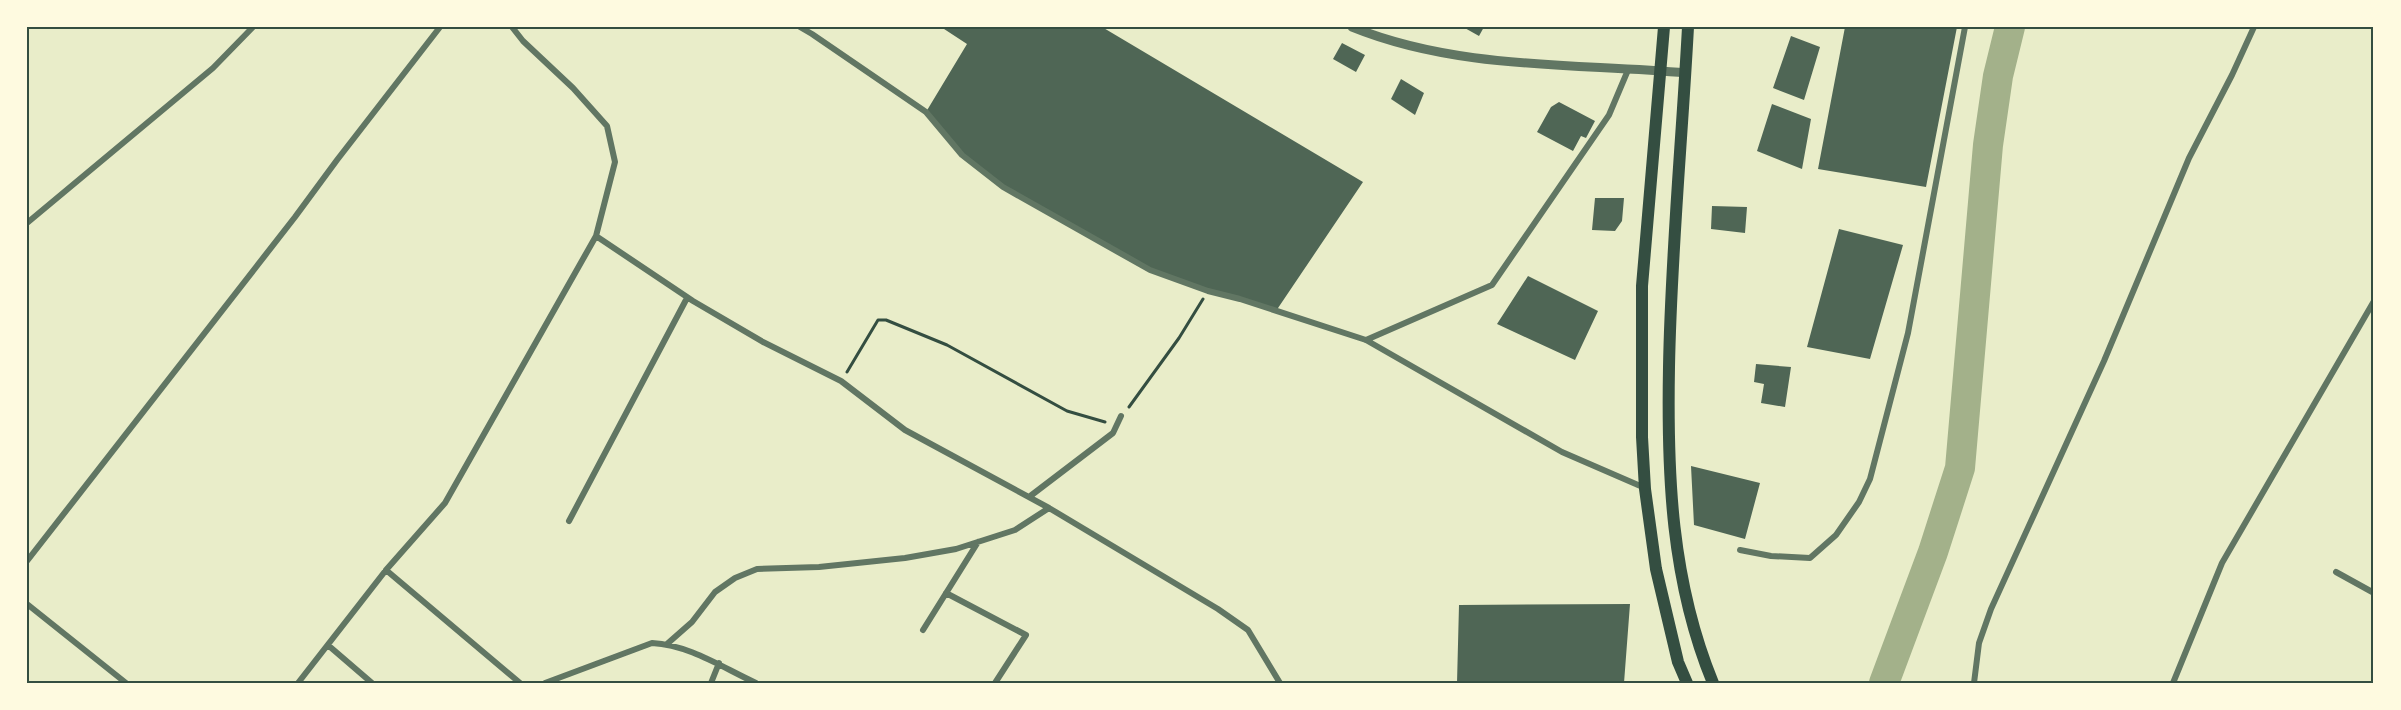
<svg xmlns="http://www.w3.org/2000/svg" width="2401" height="710" viewBox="0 0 2401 710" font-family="'Fira Sans Condensed',sans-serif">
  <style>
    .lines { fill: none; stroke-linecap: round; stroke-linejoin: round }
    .river { stroke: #a3b18a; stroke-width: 30 }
    .building { fill: #4f6655 }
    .path { stroke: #344e41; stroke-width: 3 }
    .minor { stroke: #617663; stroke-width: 6 }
    .tertiary { stroke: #617663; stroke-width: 9 }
    .trunk { stroke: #344e41; stroke-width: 12 }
    .neatline { fill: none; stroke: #344e41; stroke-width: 2 }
  </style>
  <rect width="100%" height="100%" fill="#e9edc9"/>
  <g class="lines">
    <path class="river" d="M1884 683 1933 552 1960 468 1988 145 1998 76 2010 27"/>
  </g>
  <path class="building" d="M941 27H1102L1363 182 1276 311 1150 270 1029 203 962 155 926 112 967 44Z
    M1463 27H1484L1479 36Z
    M1845 27H1957L1926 187 1818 169Z
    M1791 36 1820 47 1804 100 1773 88Z
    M1342 43 1365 55 1356 72 1333 59Z
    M1401 79 1424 93 1415 115 1391 99Z
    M1559 102 1595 121 1586 138 1581 136 1573 151 1537 132 1551 107Z
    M1772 104 1811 119 1802 169 1757 151Z
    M1595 198H1624L1622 221 1615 231 1592 230Z
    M1712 206 1747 207 1745 233 1711 229Z
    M1839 229 1903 245 1870 359 1807 347Z
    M1528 276 1598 311 1575 360 1497 324Z
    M1756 364 1791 367 1785 407 1761 403 1764 384 1754 382Z
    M1691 466 1760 483 1745 539 1694 525Z
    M1630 604 1624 683H1457L1459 605Z"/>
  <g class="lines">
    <path class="path" d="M847 372 878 320H886L947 345 1067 411 1105 422
      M1129 407 1179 338 1203 299"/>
    <path class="minor" d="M800 27 812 34 926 112 962 155 1003 187 1150 270 1208 291 1240 299 1366 340 1562 452 1645 488
      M27 223 213 68 253 27
      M596 236 693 301 763 342 841 381 905 430 1049 508 1218 609 1248 630 1280 683
      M1366 340 1492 285 1609 115 1628 70
      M1029 497 1113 433 1121 416
      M569 521 687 298
      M1740 550 1771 556 1810 558 1836 535 1859 502 1870 479 1908 333 1965 27
      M27 561 295 217 337 160 440 27
      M386 570 520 683
      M2336 572 2374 593
      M946 593 1026 635 995 683
      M27 604 126 683
      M923 630 978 542
      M667 644 692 622 715 592 735 578 757 569 819 567 905 558 956 549 1015 530 1049 508
      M329 646 372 683
      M298 683 386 570 445 503 596 236 615 162 607 126 573 88 523 41 512 27
      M545 683 652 643C690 645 723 668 756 683
      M711 683 719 663
      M1974 683 1979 643 1991 609 2104 361 2189 158 2232 75 2254 27
      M2173 683 2222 563 2374 301"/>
    <path class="tertiary" d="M1352 27C1458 70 1574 63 1686 73"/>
    <path class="trunk" d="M1664 27 1642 286V437L1645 489 1656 569 1678 662 1687 683
      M1688 27C1682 140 1671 253 1669 367 1667 475 1671 581 1713 683"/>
  </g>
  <rect width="2401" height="710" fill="none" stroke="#fefae0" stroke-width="57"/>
  <rect x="28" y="28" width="2344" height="654" class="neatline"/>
</svg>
